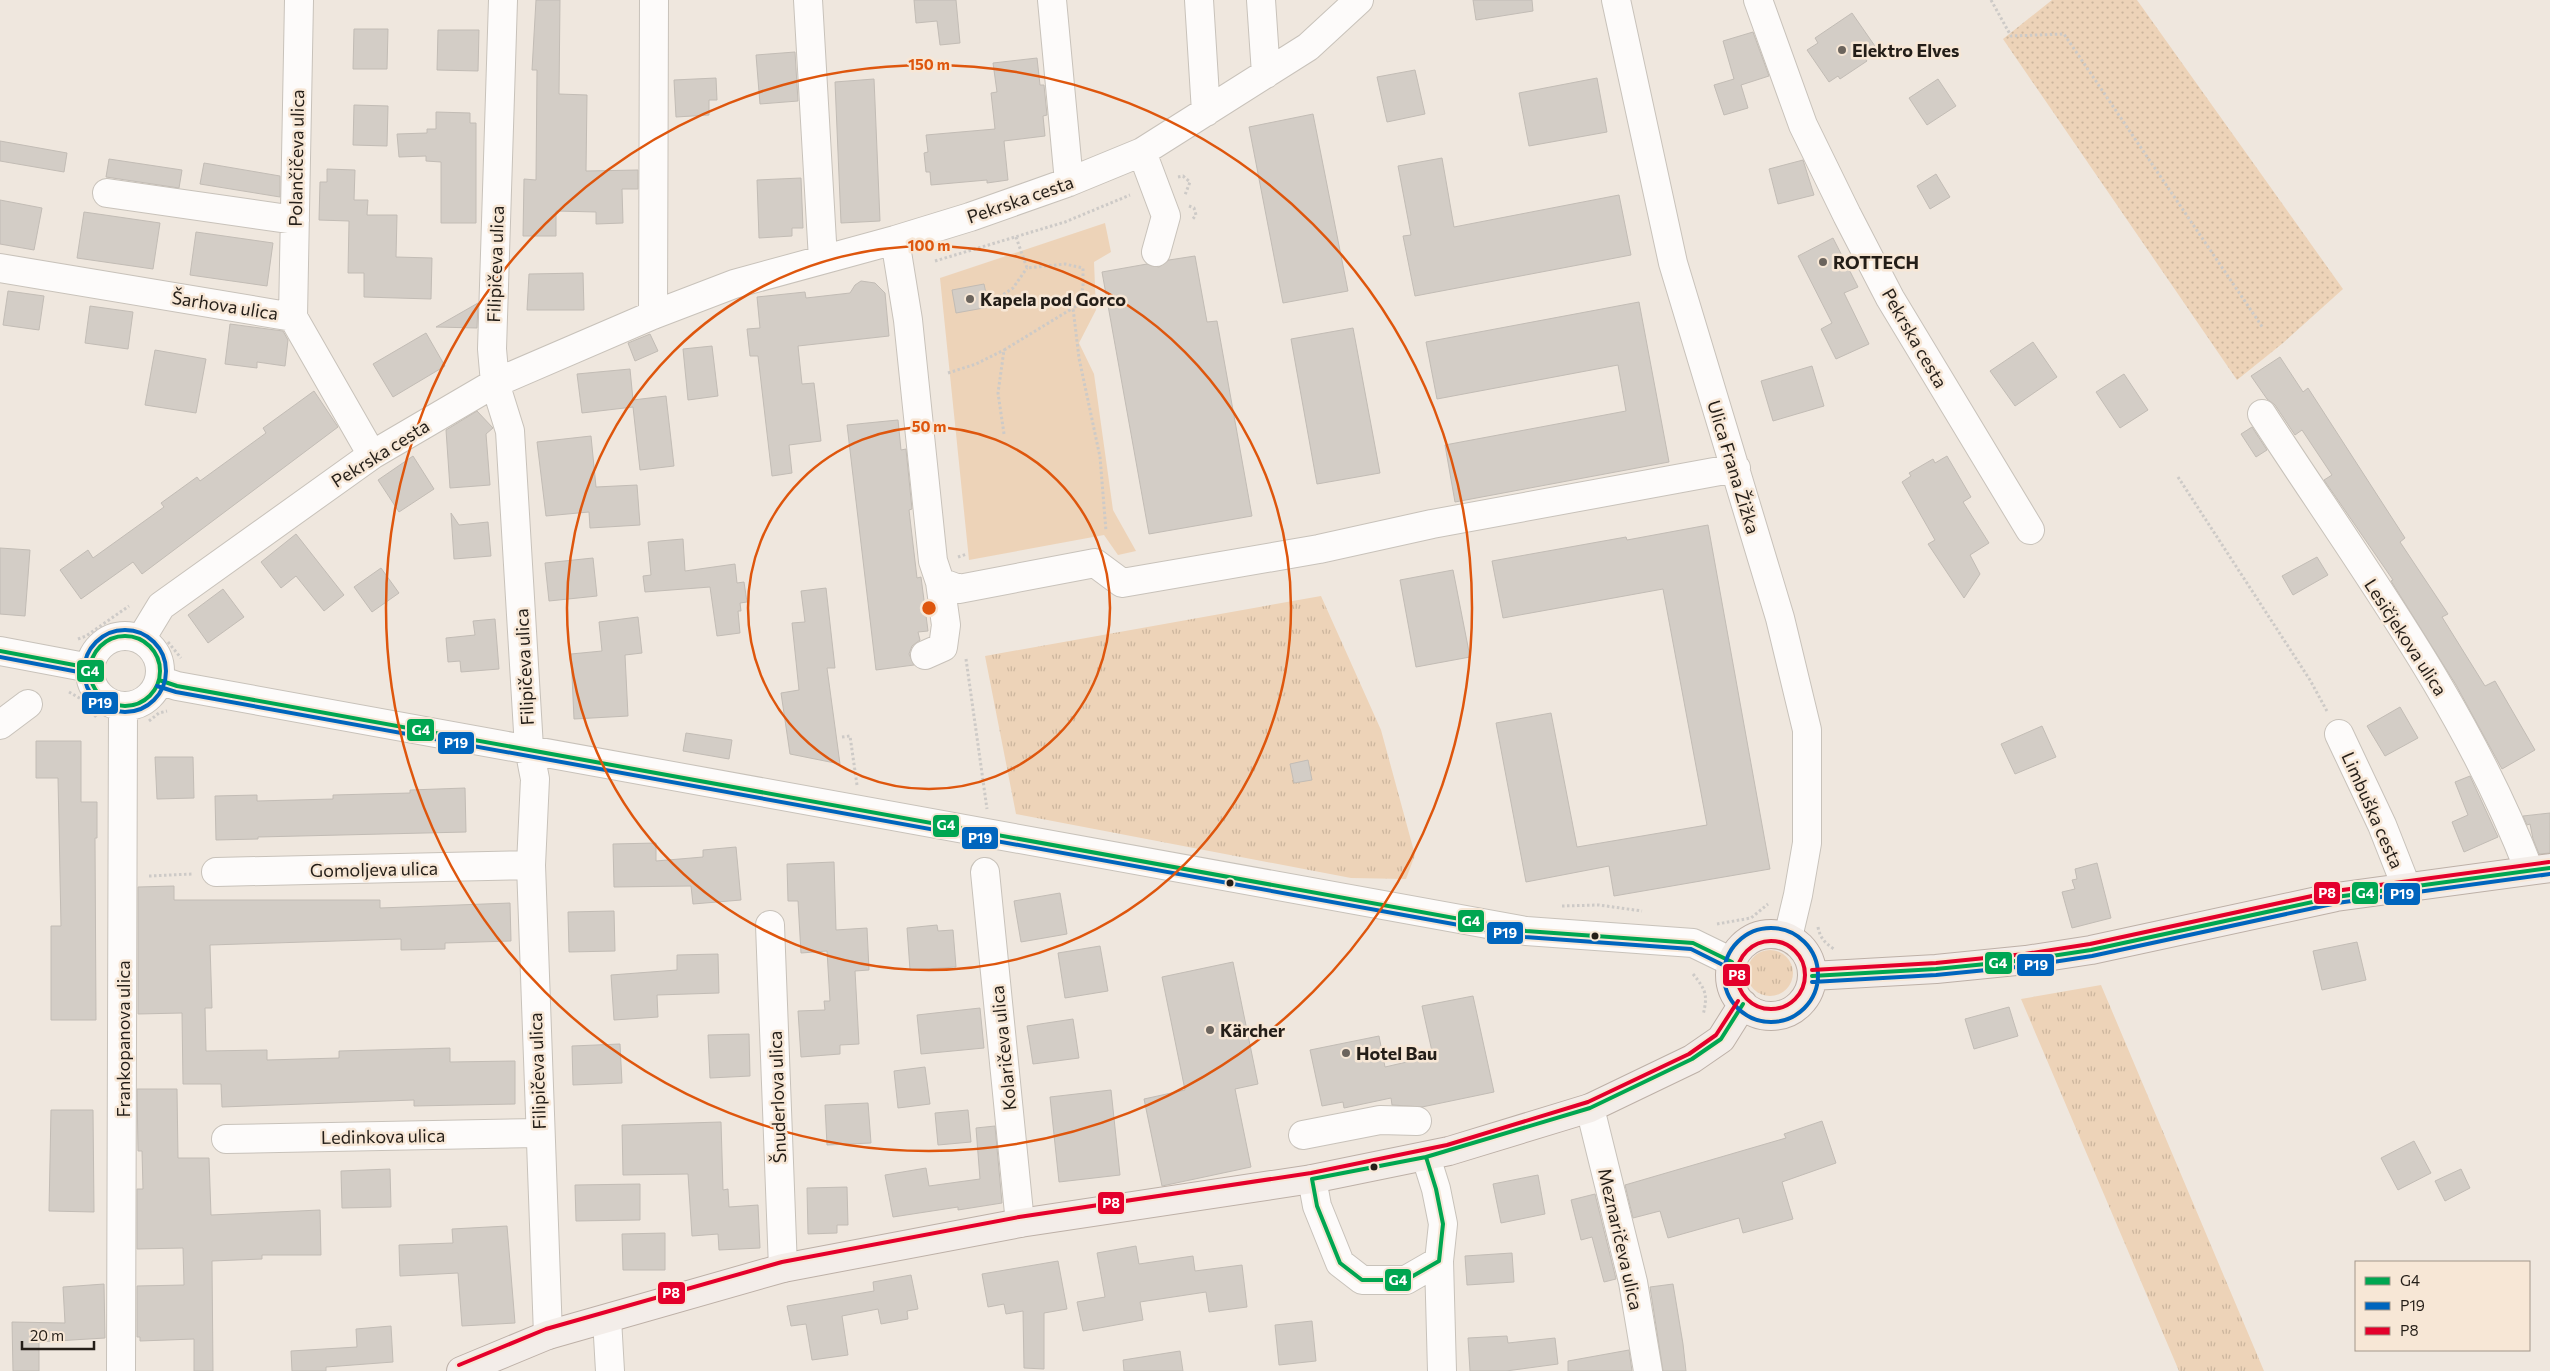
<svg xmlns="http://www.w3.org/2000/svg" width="2550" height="1371" viewBox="0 0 2550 1371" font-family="Commissioner,sans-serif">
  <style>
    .grass { fill: url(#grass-tufts) }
    .park { fill: #edd3b8 }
    .garden { fill: url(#garden-dots) }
    .building { fill: #d3cdc6; stroke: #c2bcb5 }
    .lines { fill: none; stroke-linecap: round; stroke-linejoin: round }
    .minor-casing { stroke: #c8c2ba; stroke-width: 30 }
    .major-casing { stroke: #bdb0a7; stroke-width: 30 }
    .path { stroke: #cdcac7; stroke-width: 3; stroke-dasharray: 2.5 2.5; stroke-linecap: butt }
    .minor { stroke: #fdfbfa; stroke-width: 28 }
    .major { stroke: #f3ede9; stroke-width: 28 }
    .bus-1-casing { stroke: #f7e7d6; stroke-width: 8 }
    .bus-2-casing { stroke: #f7e7d6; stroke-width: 8 }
    .bus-3-casing { stroke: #f7e7d6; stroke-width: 8 }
    .bus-1 { stroke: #00a651; stroke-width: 4 }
    .bus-2 { stroke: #0065bd; stroke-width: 4 }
    .bus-3 { stroke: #e4002b; stroke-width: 4 }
    .ring { fill: none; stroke: #de560d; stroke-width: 2.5 }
    .poi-dot { fill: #6b645d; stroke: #f7e7d6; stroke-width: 2 }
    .bus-dot { fill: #241e18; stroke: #f7e7d6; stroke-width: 2 }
    .labels { text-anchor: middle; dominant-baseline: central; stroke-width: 5; stroke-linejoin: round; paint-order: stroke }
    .poi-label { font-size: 18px; font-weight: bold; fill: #241e18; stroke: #f7e7d6; text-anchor: start }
    .street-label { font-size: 18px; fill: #241e18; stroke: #f7e7d6 }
    .centre { fill: #de560d; stroke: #f7e7d6; stroke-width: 2.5 }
    .ring-label { font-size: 15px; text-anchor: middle; font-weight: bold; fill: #de560d; stroke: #f7e7d6; stroke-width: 5; stroke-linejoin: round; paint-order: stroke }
    .line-badge { stroke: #f7e7d6; stroke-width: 2 }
    .badge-label { font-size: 14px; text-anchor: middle; font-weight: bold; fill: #fff }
  </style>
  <defs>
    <pattern id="grass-tufts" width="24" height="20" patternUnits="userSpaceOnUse" patternTransform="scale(1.25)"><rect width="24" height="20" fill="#edd3b8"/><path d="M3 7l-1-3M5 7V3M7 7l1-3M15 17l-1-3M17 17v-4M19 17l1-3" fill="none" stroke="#cbb59d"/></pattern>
    <pattern id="garden-dots" width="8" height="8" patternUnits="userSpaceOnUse" patternTransform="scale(1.25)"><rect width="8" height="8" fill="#edd3b8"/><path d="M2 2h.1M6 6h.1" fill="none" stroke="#cbb59d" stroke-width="1.8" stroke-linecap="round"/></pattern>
  </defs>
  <rect width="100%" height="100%" fill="#efe7de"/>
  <path class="grass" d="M1321 596 1381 730 1415 855 1406 879 1351 878 1016 814 985 656Z
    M1747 973a23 23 0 1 1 46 0a23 23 0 1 1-46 0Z
    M2101 985 2264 1371H2179L2021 999Z"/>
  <path class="park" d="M1105 223 1111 252 1094 262 1096 310 1079 343 1094 374 1113 510 1136 551 1118 555 1104 535 969 560 940 278Z"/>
  <path class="garden" d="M2052 0H2137L2343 289 2283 343 2237 380 2003 39Z"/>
  <path class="building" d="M536 0H560L559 94 587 95 586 171 638 170V189H622L623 223 596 224V212L556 211V236H523L524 179 536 180 537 70H532Z
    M914 0H956L960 43 940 45 937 21 916 23Z
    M1473 0H1532L1533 11 1476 20Z
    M1852 13 1877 49 1864 57 1867 61 1840 79 1838 76 1829 82 1807 50 1818 43 1815 38Z
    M354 29H388L387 69H353Z
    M438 30H479L478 71 437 70Z
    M1753 32 1769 76 1741 85 1748 108 1724 115 1714 85 1734 79 1723 41Z
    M795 52 798 101 760 104 756 55Z
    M1037 58 1040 85H1044L1047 115 1043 116 1045 136 1004 141 1008 180 987 183V180L931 185 930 172H926L924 153 928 152 926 135 995 129 991 93 997 92 993 63Z
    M1415 70 1425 114 1387 122 1377 77Z
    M716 78 717 100H709V115L676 117 674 80Z
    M1597 78 1607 132 1529 146 1519 93Z
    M874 79 880 221 841 223 835 82Z
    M1938 79 1956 106 1927 125 1909 98Z
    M354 105 388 106 387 146 353 145Z
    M436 112 470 113V123H476V223H441V162L426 161V156L399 157 397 134 427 133V129H436Z
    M1313 114 1348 291 1283 303 1249 127Z
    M0 141 67 153 64 172 0 161Z
    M1442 158 1454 227 1619 195 1631 255 1415 296 1403 236 1411 235 1398 166Z
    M109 159 182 170 179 188 106 177Z
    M1803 160 1814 195 1778 204 1769 169Z
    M204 163 280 176V197L200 184Z
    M327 169 355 170 354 200H368L367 215H397L396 257 432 258 431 299 364 297V273H348L349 221 319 220 320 182H327Z
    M1936 174 1950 197 1930 209 1917 186Z
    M801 178 803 228H792V236L759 238 757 180Z
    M0 200 42 208 34 250 0 244Z
    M84 212 160 223 153 269 77 258Z
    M196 232 273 243 267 286 190 275Z
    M1833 238 1858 287 1844 293 1869 344 1836 359 1821 329 1832 323 1798 256Z
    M1195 256 1207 322 1217 321 1252 516 1149 534 1102 272 1147 264 1159 267 1169 260Z
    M583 273 584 310H527L529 274Z
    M861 281 875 283 885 293 889 336 798 346 802 384 814 383 821 441 789 445 792 473 772 476 758 356H750L747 329 760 328 757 297 805 292 806 298 850 293 855 285Z
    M984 284 989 307 956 313 952 290Z
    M8 291 44 296 39 330 3 325Z
    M1639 302 1669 462 1455 502 1445 445 1626 411 1618 365 1437 399 1426 342Z
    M478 303 477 328 436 327Z
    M90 306 133 312 128 349 85 343Z
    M230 324 283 331 288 340 285 366 257 362V368L225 364Z
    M1353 328 1380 473 1317 484 1291 339Z
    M426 333 445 366 393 397 373 364Z
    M650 334 658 351 635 361 628 343Z
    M2033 342 2057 377 2015 406 1990 371Z
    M712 346 718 396 688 400 683 349Z
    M155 350 206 359 196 413 145 405Z
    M2280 357 2303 392 2308 388 2405 538 2400 542 2448 614 2442 617 2485 686 2495 681 2535 750 2502 769 2456 685 2391 581 2393 580 2324 480 2332 475 2302 430 2295 435 2275 405 2267 399 2251 376Z
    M1812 366 1824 406 1773 421 1761 381Z
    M630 369 633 400 666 396 674 466 640 470 633 407 582 413 577 374Z
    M2124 374 2148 410 2120 428 2096 392Z
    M314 391 338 427 142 574 133 562 81 599 60 570 88 550 93 558 164 507 161 503 197 477 200 481 266 433 263 428Z
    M477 411 493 428 486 434 490 485 450 488 446 430Z
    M898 420 901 450 906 449 912 509 909 510 917 578 921 577 928 631 918 632 920 640 912 646 909 654 914 665 876 670 847 425Z
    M2252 427 2267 450 2256 457 2241 434Z
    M591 436 596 487 637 485 640 525 590 528 589 512 546 516 537 442Z
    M413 456 434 489 399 512 378 480Z
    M1947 456 1971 497 1963 502 1989 543 1970 555 1980 574 1964 598 1928 544 1935 540 1902 482 1911 476 1909 473 1933 459 1935 463Z
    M451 513 459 525 488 522 491 556 454 559Z
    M1708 525 1770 869 1614 896 1609 866 1526 882 1496 723 1551 713 1577 847 1707 825 1663 589 1503 618 1492 561 1626 537 1627 540Z
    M296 534 344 595 324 611 296 576 281 588 261 562Z
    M683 539 685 571 735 564 737 583 744 582 747 602 740 603 741 611H738L740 633 717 636 710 587 645 592 643 576 651 575 648 542Z
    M0 548 30 550 25 616 0 614Z
    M2317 557 2328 575 2293 595 2282 576Z
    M593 558 597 596 549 601 545 563Z
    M381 568 399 593 372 612 354 587Z
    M1453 570 1470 657 1416 667 1400 580Z
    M826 588 835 668H827L840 764 790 754 781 693 799 690 792 623 805 622 801 591Z
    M223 589 244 617 208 643 188 615Z
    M638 617 642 653 625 655 628 716 574 719 571 654 602 651 599 622Z
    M495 619 499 669 461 672 460 661 448 662 446 638 475 635 473 621Z
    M2400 707 2418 738 2385 756 2367 726Z
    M2042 726 2056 757 2015 774 2001 744Z
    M686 733 732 740 729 759 683 751Z
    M36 741H81V802H97V838H95L96 1020H51V926H61L58 778H36Z
    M155 757H193L194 798 157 799Z
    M1308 760 1312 780 1294 783 1290 764Z
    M2470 776 2498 837 2464 852 2452 822 2468 815 2455 782Z
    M465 788 466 832 258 837V839L216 840 215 796 257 795V801L333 799V795L410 793V790Z
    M2550 813V853L2539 854 2533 839 2530 824 2527 825 2523 816Z
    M656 843V861L703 857V850L736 847 741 900 693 904 691 886 614 887 613 844Z
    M834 862 836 930 867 928 869 970 855 971 859 1044 840 1045V1054L801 1057 798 1011 825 1010 824 1001H830L827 951 801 953 798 901H788L787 864Z
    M2097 863 2111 918 2072 928 2062 892 2075 889 2072 880 2077 879 2075 869Z
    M174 886V900H380V908L510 903 511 941 445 943V949L401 950V939L210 945 212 1008H205L206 1051 267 1050V1060L339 1058V1051L450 1048V1062L515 1061V1104L414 1106V1100L222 1107 221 1084H183L182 1013 138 1014V887Z
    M1060 893 1067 934 1021 942 1014 901Z
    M614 911 615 951 569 952 568 912Z
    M937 925 938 931 953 930 956 967 910 970 907 928Z
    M2357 942 2366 980 2322 990 2313 951Z
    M1100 946 1108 991 1065 998 1058 953Z
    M718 954 719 993 657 995 658 1017 614 1020 611 975 677 970V955Z
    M1233 962 1258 1084 1235 1089 1251 1167 1162 1186 1144 1099 1185 1090 1162 977Z
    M1473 996 1494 1092 1422 1107 1392 1105 1391 1098 1344 1108 1343 1102 1322 1106 1310 1050 1379 1036 1385 1067 1433 1056 1422 1006Z
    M2009 1007 2018 1036 1974 1049 1965 1019Z
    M980 1008 984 1048 921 1054 917 1015Z
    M1073 1019 1079 1058 1033 1064 1027 1026Z
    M749 1034 750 1076 710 1078 708 1035Z
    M620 1044 622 1083 573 1085 572 1046Z
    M925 1067 930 1104 898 1108 894 1071Z
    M137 1089H177L178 1158H209L211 1215 320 1210 321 1255H262V1259L212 1261 213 1371H194V1339L140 1341V1337H137V1286L184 1285 183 1248 137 1249V1189H143L142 1151H138Z
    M1111 1090 1120 1175 1059 1182 1050 1097Z
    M868 1103 871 1143 827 1145 825 1105Z
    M51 1110H93L94 1212 49 1211Z
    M968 1110 971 1142 938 1145 935 1113Z
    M1822 1121 1836 1163 1782 1182 1793 1219 1743 1233 1739 1218 1668 1238 1660 1211 1633 1218 1625 1185 1786 1138 1784 1134Z
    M721 1122 723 1190 728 1189 729 1207 758 1205 760 1248 719 1250 718 1234 692 1236 688 1174 623 1175 622 1125Z
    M995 1126 1002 1203 958 1210V1207L893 1217 885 1175 926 1168 929 1186 980 1179 976 1128Z
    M2414 1141 2431 1173 2398 1190 2381 1158Z
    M390 1169 391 1207 342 1208 341 1171Z
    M2461 1169 2470 1188 2445 1201 2435 1181Z
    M1538 1175 1545 1214 1501 1223 1493 1184Z
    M640 1184V1220L576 1221 575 1185Z
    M847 1187 848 1225H837V1233L808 1234 807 1188Z
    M1595 1194 1616 1279 1604 1282 1592 1237 1581 1240 1571 1200Z
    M507 1226 515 1323 462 1326 458 1273 400 1276 399 1245 453 1243 452 1229Z
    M665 1233V1270H623L622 1234Z
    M1136 1246 1139 1264 1193 1256 1195 1271 1242 1265 1247 1307 1209 1312 1206 1292 1140 1302 1143 1320 1083 1331 1077 1302 1105 1297 1097 1253Z
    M1512 1253 1514 1282 1467 1285 1465 1256Z
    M1058 1261 1067 1309 1044 1313V1369L1024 1368 1023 1311 1006 1314 1004 1304 988 1307 982 1274Z
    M911 1275 918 1309 907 1311 908 1319 881 1324 878 1309 842 1316 848 1355 812 1360 806 1324 791 1326 787 1306 874 1291 873 1282Z
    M104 1284 105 1338 39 1342V1371H13L12 1322 65 1323 63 1287Z
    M1673 1284 1683 1344 1686 1371H1663L1650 1287Z
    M1312 1321 1316 1361 1279 1365 1275 1325Z
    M391 1326 393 1362 326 1367V1371H292L291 1351 357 1347 356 1329Z
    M1507 1336 1508 1343 1555 1338 1558 1364 1506 1371H1470L1468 1338Z
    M1629 1350 1632 1371H1568V1361Z
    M1180 1351 1183 1371H1124L1123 1360Z"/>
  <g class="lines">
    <defs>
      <path id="minor" d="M503 0 492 349 495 383 510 431 529 748 535 779 531 865 548 1335
        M808 0 823 259
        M1052 0 1069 182
        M1199 0 1206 112
        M1261 0 1266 74
        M1616 0 1673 263 1780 618 1807 730V843L1798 895 1788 937
        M1758 0 1803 125 1847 215 1890 298 2030 530
        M1142 152 1166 216 1156 252
        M107 193 295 220
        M895 240 908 320 933 561 940 582 959 589 1095 563 1122 583 1319 549 1432 524 1736 468
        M0 268 293 317
        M653 315 654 0
        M293 317 299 0
        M293 317 372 455
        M2262 414C2358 562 2466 705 2529 870
        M90 671a35 35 0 1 1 70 0a35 35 0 1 1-70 0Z
        M141 639 161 606 372 455 495 383 653 315 734 284 895 240 970 217 1069 182 1142 152 1308 47 1359 0
        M0 651 90 668
        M925 655 943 647 946 625 940 582
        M159 680 177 686 1526 931 1693 943 1732 962
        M0 725 28 704
        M2339 734 2382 825 2406 886
        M216 872 531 865
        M985 872 1020 1223
        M770 925 783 1268
        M1590 1108 1633 1282 1648 1371
        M1303 1135 1380 1120 1417 1121
        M226 1139 539 1133
        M1426 1157 1436 1189 1443 1224 1439 1261 1442 1371
        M1312 1179 1317 1206 1340 1263 1362 1280H1406L1439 1261
        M607 1319 610 1371
        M121 1371 123 706"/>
      <path id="major" d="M1730 975a41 41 0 1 1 82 0a41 41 0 1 1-82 0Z
        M1812 976 1936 969 2026 960 2091 950 2336 897 2550 868
        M461 1371 548 1335 783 1268 1020 1223 1312 1179 1449 1151 1590 1108 1692 1059 1721 1039 1743 1004"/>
    </defs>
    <use href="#minor" class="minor-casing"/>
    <use href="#major" class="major-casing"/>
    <path class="path" d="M1991 0 2011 36 2064 34 2263 328
      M1178 177 1183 176 1190 182 1185 195
      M1189 206 1194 208 1196 215 1192 220
      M1016 237 1027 268 1065 264 1083 268V287L1079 305 1073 308 1079 358 1100 457 1106 531
      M935 261 1065 222 1130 195
      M995 300 1013 288 1027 268
      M948 373 976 364 1004 350
      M1004 434 998 393 1004 350 1073 308
      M2178 477 2310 680 2328 713
      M958 557 967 554
      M78 639 86 636 129 606
      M168 642 181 658
      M966 659 987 809
      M69 692 81 699 97 718
      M149 721 159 713 167 711
      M842 737 850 736 857 785
      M149 876 192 874
      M1562 906 1599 905 1642 911
      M1717 924 1751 918 1768 904
      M1818 927C1820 938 1825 943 1834 949
      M1693 974C1706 990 1708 995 1703 1015"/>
    <use href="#minor" class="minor"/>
    <use href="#major" class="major"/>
    <defs>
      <path id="bus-1" d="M90 671a35 35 0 1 1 70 0a35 35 0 1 1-70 0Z
        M0 651 90 668
        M159 680 177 686 1526 931 1693 943 1732 962
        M1812 976 1936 969 2026 960 2091 950 2336 897 2550 868
        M1312 1179 1426 1157 1590 1108 1692 1059 1721 1039 1743 1004
        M1312 1179 1317 1206 1340 1263 1362 1280H1406L1439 1261 1443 1224 1436 1189 1426 1157"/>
      <path id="bus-2" d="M84 671a41 41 0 1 1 82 0a41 41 0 1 1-82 0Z
        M0 657 89 674
        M157 686 176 692 1525 937 1691 949 1729 968
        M1724 975a47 47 0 1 1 94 0a47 47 0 1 1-94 0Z
        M1812 982 1936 975 2027 966 2092 956 2337 903 2550 874"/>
      <path id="bus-3" d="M1737 975a34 34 0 1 1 68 0a34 34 0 1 1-68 0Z
        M1812 970 1936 963 2025 954 2090 944 2335 891 2549 862
        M459 1365 546 1329 782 1262 1019 1217 1311 1173 1447 1145 1588 1102 1689 1054 1716 1035 1738 1001"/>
    </defs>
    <use href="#bus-1" class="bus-1-casing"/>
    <use href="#bus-2" class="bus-2-casing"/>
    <use href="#bus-3" class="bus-3-casing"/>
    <use href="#bus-1" class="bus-1"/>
    <use href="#bus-2" class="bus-2"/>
    <use href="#bus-3" class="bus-3"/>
  </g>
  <g class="ring">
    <circle cx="929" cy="608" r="181"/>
    <circle cx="929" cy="608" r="362"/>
    <circle cx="929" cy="608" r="543"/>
  </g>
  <g class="poi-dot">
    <circle cx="1842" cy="50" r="5"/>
    <circle cx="1823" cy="262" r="5"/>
    <circle cx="970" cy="299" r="5"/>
    <circle cx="1210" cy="1030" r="5"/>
    <circle cx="1346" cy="1053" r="5"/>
  </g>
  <g class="bus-dot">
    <circle cx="1230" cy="883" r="4.5"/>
    <circle cx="1595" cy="936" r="4.5"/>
    <circle cx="1374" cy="1167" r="4.5"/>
  </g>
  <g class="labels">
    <g class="poi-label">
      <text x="1852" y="50">Elektro Elves</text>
      <text x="1833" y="262">ROTTECH</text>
      <text x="980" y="299">Kapela pod Gorco</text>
      <text x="1220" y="1030">Kärcher</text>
      <text x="1356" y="1053">Hotel Bau</text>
    </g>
    <g class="street-label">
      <text transform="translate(296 158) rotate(-89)">Polančičeva ulica</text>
      <text transform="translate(1020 199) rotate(-19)">Pekrska cesta</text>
      <text transform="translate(495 264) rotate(-88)">Filipičeva ulica</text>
      <text transform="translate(225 305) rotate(9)">Šarhova ulica</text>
      <text transform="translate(1915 338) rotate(60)">Pekrska cesta</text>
      <text transform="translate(380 453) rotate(-32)">Pekrska cesta</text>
      <text transform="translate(1734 467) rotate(73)">Ulica Frana Žižka</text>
      <text transform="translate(2406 637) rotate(57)">Lesičjekova ulica</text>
      <text transform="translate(524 667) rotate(-93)">Filipičeva ulica</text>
      <text transform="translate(2373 810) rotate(66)">Limbuška cesta</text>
      <text transform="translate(374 869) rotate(-1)">Gomoljeva ulica</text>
      <text transform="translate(123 1039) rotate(-90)">Frankopanova ulica</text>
      <text transform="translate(1003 1048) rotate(-96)">Kolaričeva ulica</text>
      <text transform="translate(537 1071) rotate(-92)">Filipičeva ulica</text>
      <text transform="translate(777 1097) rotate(-92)">Šnuderlova ulica</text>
      <text transform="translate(383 1136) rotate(-1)">Ledinkova ulica</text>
      <text transform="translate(1621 1239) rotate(77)">Meznaričeva ulica</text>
    </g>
  </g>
  <circle cx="929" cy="608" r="8" class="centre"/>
  <g class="ring-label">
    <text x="929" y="70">150 m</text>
    <text x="929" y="251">100 m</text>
    <text x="929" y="432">50 m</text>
  </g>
  <g class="line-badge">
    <rect x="76" y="659" width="29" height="24" rx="5" fill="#00a651"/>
    <rect x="81" y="691" width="38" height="24" rx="5" fill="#0065bd"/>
    <rect x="406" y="718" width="29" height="24" rx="5" fill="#00a651"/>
    <rect x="437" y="731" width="38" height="24" rx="5" fill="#0065bd"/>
    <rect x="932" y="814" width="28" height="24" rx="5" fill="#00a651"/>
    <rect x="961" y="826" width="38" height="24" rx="5" fill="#0065bd"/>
    <rect x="2313" y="881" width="28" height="24" rx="5" fill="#e4002b"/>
    <rect x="2351" y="881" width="28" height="24" rx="5" fill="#00a651"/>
    <rect x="2383" y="882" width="38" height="24" rx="5" fill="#0065bd"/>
    <rect x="1457" y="909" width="28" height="24" rx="5" fill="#00a651"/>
    <rect x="1486" y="921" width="38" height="24" rx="5" fill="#0065bd"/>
    <rect x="1984" y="951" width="29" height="24" rx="5" fill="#00a651"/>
    <rect x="2016" y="953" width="39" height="24" rx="5" fill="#0065bd"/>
    <rect x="1722" y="963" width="29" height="24" rx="5" fill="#e4002b"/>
    <rect x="1097" y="1191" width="28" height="24" rx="5" fill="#e4002b"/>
    <rect x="1384" y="1268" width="28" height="24" rx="5" fill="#00a651"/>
    <rect x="657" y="1281" width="29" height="24" rx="5" fill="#e4002b"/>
  </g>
  <g class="badge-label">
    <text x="90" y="676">G4</text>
    <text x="100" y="708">P19</text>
    <text x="421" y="735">G4</text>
    <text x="456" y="748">P19</text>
    <text x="946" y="830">G4</text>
    <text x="980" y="843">P19</text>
    <text x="2327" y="898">P8</text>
    <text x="2365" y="898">G4</text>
    <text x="2402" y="899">P19</text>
    <text x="1471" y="926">G4</text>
    <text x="1505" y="938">P19</text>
    <text x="1998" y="968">G4</text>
    <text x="2036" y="970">P19</text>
    <text x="1737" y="980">P8</text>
    <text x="1111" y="1208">P8</text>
    <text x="1398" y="1285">G4</text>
    <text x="671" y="1298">P8</text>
  </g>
  <rect x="2355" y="1261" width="175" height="90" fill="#f7e7d6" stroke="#a3978a"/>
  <rect x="2365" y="1277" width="25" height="8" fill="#00a651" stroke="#a3978a"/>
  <text x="2400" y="1286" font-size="15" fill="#241e18">G4</text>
  <rect x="2365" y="1302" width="25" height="8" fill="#0065bd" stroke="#a3978a"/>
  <text x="2400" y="1311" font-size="15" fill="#241e18">P19</text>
  <rect x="2365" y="1327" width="25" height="8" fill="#e4002b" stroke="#a3978a"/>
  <text x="2400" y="1336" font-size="15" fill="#241e18">P8</text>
  <path d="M22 1341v8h72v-8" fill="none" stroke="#241e18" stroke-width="2.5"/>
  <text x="30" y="1341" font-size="15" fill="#241e18" stroke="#f7e7d6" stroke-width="4" paint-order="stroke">20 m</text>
</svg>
